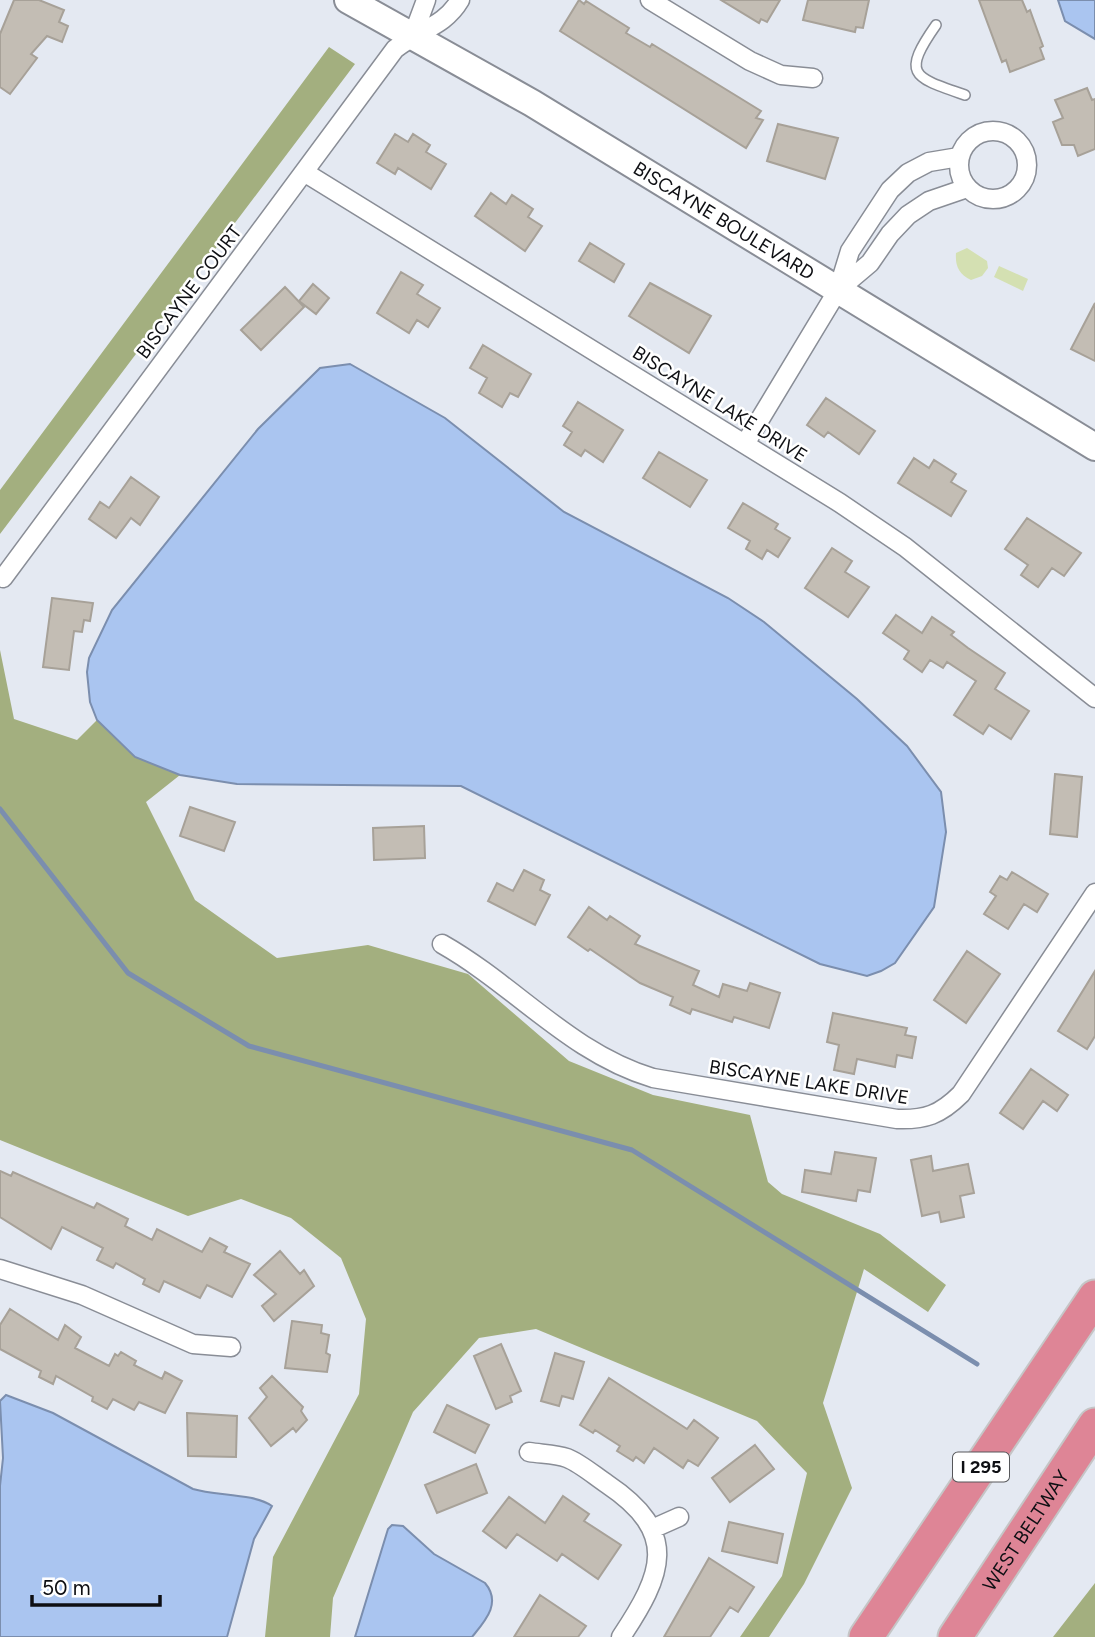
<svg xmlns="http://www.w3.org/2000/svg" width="1095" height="1637" viewBox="0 0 1095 1637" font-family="Figtree,sans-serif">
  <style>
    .green { fill: #d4e0b2 }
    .forest { fill: #a3af7f }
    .water { fill: #aac5f0; stroke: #7b8eae; stroke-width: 2 }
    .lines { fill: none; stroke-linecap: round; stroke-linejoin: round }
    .stream { stroke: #7b8eae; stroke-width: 5 }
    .building { fill: #c3bdb4; stroke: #a7a198; stroke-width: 2 }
    .lane-casing { stroke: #898d96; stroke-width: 12 }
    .street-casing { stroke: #898d96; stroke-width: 21 }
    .secondary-casing { stroke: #898d96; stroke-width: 30 }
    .highway-casing { stroke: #c5c5c6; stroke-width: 37 }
    .lane { stroke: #fff; stroke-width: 9 }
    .street { stroke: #fff; stroke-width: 18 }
    .secondary { stroke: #fff; stroke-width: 26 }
    .highway { stroke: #de8596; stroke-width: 33 }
    .labels { text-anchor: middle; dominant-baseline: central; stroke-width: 5; stroke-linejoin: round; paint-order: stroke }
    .shield { fill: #fff; stroke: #56575a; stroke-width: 2 }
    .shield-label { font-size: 18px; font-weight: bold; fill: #0e0f13 }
    .street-label { font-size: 19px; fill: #0e0f13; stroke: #fff }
  </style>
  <rect width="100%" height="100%" fill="#e4e9f2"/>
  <path class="green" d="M967 248 987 261 988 268 982 276 971 280C959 274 955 266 956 253Z
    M999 266 1028 279 1023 291 994 277Z"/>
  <path class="forest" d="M329 47 355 64 0 534V490Z
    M0 650 14 719 77 740 97 720 135 757 180 775 146 802 195 900 277 958 368 945 468 974 569 1061 653 1095 750 1115 768 1182 782 1194 880 1234 946 1285 928 1312 864 1269 823 1403 852 1488 804 1584 769 1637H740L782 1576 807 1473 757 1421 536 1329 479 1338 413 1412 333 1598 330 1637H265L273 1557 359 1394 366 1319 341 1258 291 1218 241 1199 188 1216 0 1140Z
    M1095 1583V1637H1053Z"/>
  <path class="water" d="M1058 0H1095V39L1065 21Z
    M350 364 445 418 564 512 728 598 764 622 857 699 907 746 941 792 946 832 934 907 895 963 881 971 867 976 820 964 461 786 237 784 180 775 135 757 97 720 90 702 87 672 89 658 112 610 258 429 320 368Z
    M6 1395 53 1413 193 1489C216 1496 253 1493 272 1506L254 1539 227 1637H0V1486L3 1458 0 1401Z
    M392 1525 403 1526 434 1554 485 1583C502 1603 485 1621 472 1637H355L388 1529Z"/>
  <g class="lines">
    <path class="stream" d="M0 809 128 973 249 1046 632 1150 977 1364"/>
  </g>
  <path class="building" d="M14 0H39L64 10 59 22 68 26 62 42 47 36 31 54 37 58 10 94 0 87V34Z
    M579 0 584 4 586 1 629 28 626 33 650 47 652 44 761 111 756 118 763 120 746 148 560 31Z
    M721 0H780L767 22 761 19 759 23Z
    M808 0H869L863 28 856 27 855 32 803 20Z
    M979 0H1022L1027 12 1030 10 1043 46 1040 48 1044 59 1010 72 1006 60 1002 62Z
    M1087 88 1092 100 1095 99V149L1078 156 1074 145H1062L1053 122 1063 118 1055 100Z
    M778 124 838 138 825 179 767 161Z
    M395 134 408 142 413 134 430 145 426 152 446 164 431 189 398 168 395 174 377 163Z
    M491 193 506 204 512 195 533 209 528 217 542 226 525 251 475 216Z
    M590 243 624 264 614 282 579 261Z
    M401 272 423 285 417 294 440 308 428 327 417 320 409 333 377 313Z
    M650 283 711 316 689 353 629 316Z
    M313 284 329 298 316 314 299 301Z
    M285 287 304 307 261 350 241 330Z
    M1095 303V361L1071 349Z
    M483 345 531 374 518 397 510 393 502 407 479 393 487 378 470 368Z
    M826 398 875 431 859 454 828 432 824 437 807 425Z
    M578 402 623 430 603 462 585 450 581 456 564 445 572 432 563 426Z
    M659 452 707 480 690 507 643 478Z
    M914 458 929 468 934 460 956 474 951 482 966 491 951 516 898 483Z
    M131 477 159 497 140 525 131 518 116 538 89 519 100 502 109 508Z
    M743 503 778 524 775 529 790 538 778 557 767 550 762 559 746 549 750 541 728 528Z
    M1027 518 1081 553 1064 576 1052 568 1038 587 1021 575 1028 565 1005 549Z
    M832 548 852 561 845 572 869 587 848 617 805 588Z
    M52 598 93 603 90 621 84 620 82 632 74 631 69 670 43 667Z
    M896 615 922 633 932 617 954 632 951 635 968 648 1005 673 995 689 1029 711 1011 739 989 725 983 734 954 715 976 681 947 662 943 668 930 660 922 672 904 659 909 651 883 633Z
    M1055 774 1082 777 1077 837 1050 834Z
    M190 807 235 822 224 851 180 836Z
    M424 826 425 858 374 860 373 828Z
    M524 870 544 880 540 890 550 895 535 925 488 901 497 883 513 891Z
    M1012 872 1048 894 1037 912 1024 904 1008 929 984 914 996 896 990 892 1000 876 1007 880Z
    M589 907 607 920 610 916 640 936 635 944 699 971 693 985 719 997 723 984 747 991 750 983 780 993 769 1028 734 1017 732 1022 692 1009 690 1014 670 1005 673 997 640 983 590 949 588 951 568 937Z
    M967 951 1000 974 966 1023 934 1000Z
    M1095 971V1036L1087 1049 1058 1031Z
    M833 1013 907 1028 905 1035 916 1037 912 1058 897 1055 895 1067 857 1059 854 1074 834 1070 839 1045 827 1042Z
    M1031 1069 1068 1095 1057 1111 1043 1101 1023 1129 1000 1113Z
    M835 1152 876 1158 870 1192 858 1190 856 1201 802 1192 805 1170 831 1174Z
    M931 1156 933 1171 968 1164 974 1193 960 1196 964 1217 941 1222 939 1212 922 1216 911 1160Z
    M0 1171 11 1176 13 1172 94 1208 97 1203 128 1219 125 1226 152 1240 157 1229 202 1252 210 1238 227 1247 224 1252 250 1264 232 1297 207 1285 200 1298 164 1281 159 1292 143 1284 145 1279 116 1263 113 1268 97 1260 103 1248 62 1227 51 1249 0 1217Z
    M280 1251 300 1274 304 1270 314 1286 274 1321 262 1306 276 1294 254 1275Z
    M10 1309 58 1340 65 1325 81 1337 75 1348 109 1366 115 1354 118 1356 121 1352 136 1361 134 1365 162 1379 165 1372 182 1381 165 1413 139 1402 134 1410 113 1399 107 1409 92 1401 93 1397 56 1376 53 1384 39 1377 41 1371 0 1349V1325Z
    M292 1321 322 1325 321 1333 329 1335 326 1353 330 1355 327 1372 285 1368Z
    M501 1344 521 1391 510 1396 512 1402 496 1409 474 1356Z
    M555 1353 584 1362 573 1399 562 1396 559 1406 541 1401Z
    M272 1376 303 1407 301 1411 307 1420 296 1432 293 1428 271 1446 249 1418 267 1397 260 1388Z
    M609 1378 687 1429 694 1420 718 1438 698 1466 688 1460 683 1468 654 1448 644 1463 636 1457 633 1461 617 1451 620 1446 595 1430 593 1433 580 1425Z
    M447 1405 489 1425 475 1453 434 1432Z
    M187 1413 237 1416 236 1457 188 1456Z
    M755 1445 774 1469 730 1502 712 1478Z
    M476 1464 487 1493 437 1513 425 1485Z
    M563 1496 589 1514 584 1521 621 1545 598 1579 562 1554 557 1561 517 1534 506 1548 483 1531 509 1497 545 1523Z
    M729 1522 783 1534 777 1563 722 1551Z
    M709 1558 754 1587 738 1612 730 1607 710 1637H664Z
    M540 1595 586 1626 578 1637H514Z"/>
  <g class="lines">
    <defs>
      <path id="lane" d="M936 25C901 75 913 77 965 95"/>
      <path id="street" d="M650 0 750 61 781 75 813 78
        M413 35 426 0
        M959 165a34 34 0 1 1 68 0a34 34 0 1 1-68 0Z
        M304 172 840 503 905 547 1095 698
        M838 290 870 263 890 234 908 215 929 201 967 188
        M745 444 838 290 850 251 890 190 908 173 929 162 959 157
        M3 578 395 49C420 29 444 27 460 0
        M442 944C516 986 570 1053 653 1078L897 1119C925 1120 940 1115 961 1094L1095 893
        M0 1269 82 1295 193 1344 231 1347
        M529 1452C541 1454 556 1454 567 1458 580 1463 595 1476 607 1484 680 1533 663 1574 621 1637
        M652 1529 679 1517"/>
      <g id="secondary">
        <path id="s1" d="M348 0 532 103 1095 447"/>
      </g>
      <g id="highway">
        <path d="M866 1637 1095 1297"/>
        <path id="s2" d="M955 1637 1095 1425"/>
      </g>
    </defs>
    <use href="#lane" class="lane-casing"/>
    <use href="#street" class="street-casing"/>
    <use href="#secondary" class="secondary-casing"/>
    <use href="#highway" class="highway-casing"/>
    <use href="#lane" class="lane"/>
    <use href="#street" class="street"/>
    <use href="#secondary" class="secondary"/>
    <use href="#highway" class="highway"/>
  </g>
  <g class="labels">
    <rect class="shield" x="953" y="1452.5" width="56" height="29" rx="5"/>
    <g class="shield-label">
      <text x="981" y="1467">I 295</text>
    </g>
    <g class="street-label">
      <text stroke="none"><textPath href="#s1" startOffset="436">BISCAYNE BOULEVARD</textPath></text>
      <text transform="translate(189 292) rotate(-53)">BISCAYNE COURT</text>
      <text transform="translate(720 404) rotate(32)">BISCAYNE LAKE DRIVE</text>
      <text transform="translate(809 1082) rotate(9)">BISCAYNE LAKE DRIVE</text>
      <text stroke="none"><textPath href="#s2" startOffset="128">WEST BELTWAY</textPath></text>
    </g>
  </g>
  <path d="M32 1595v10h128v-10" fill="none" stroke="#0e0f13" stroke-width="3.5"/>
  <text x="42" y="1595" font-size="21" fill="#0e0f13" stroke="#ffffff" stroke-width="5" paint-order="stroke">50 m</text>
</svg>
